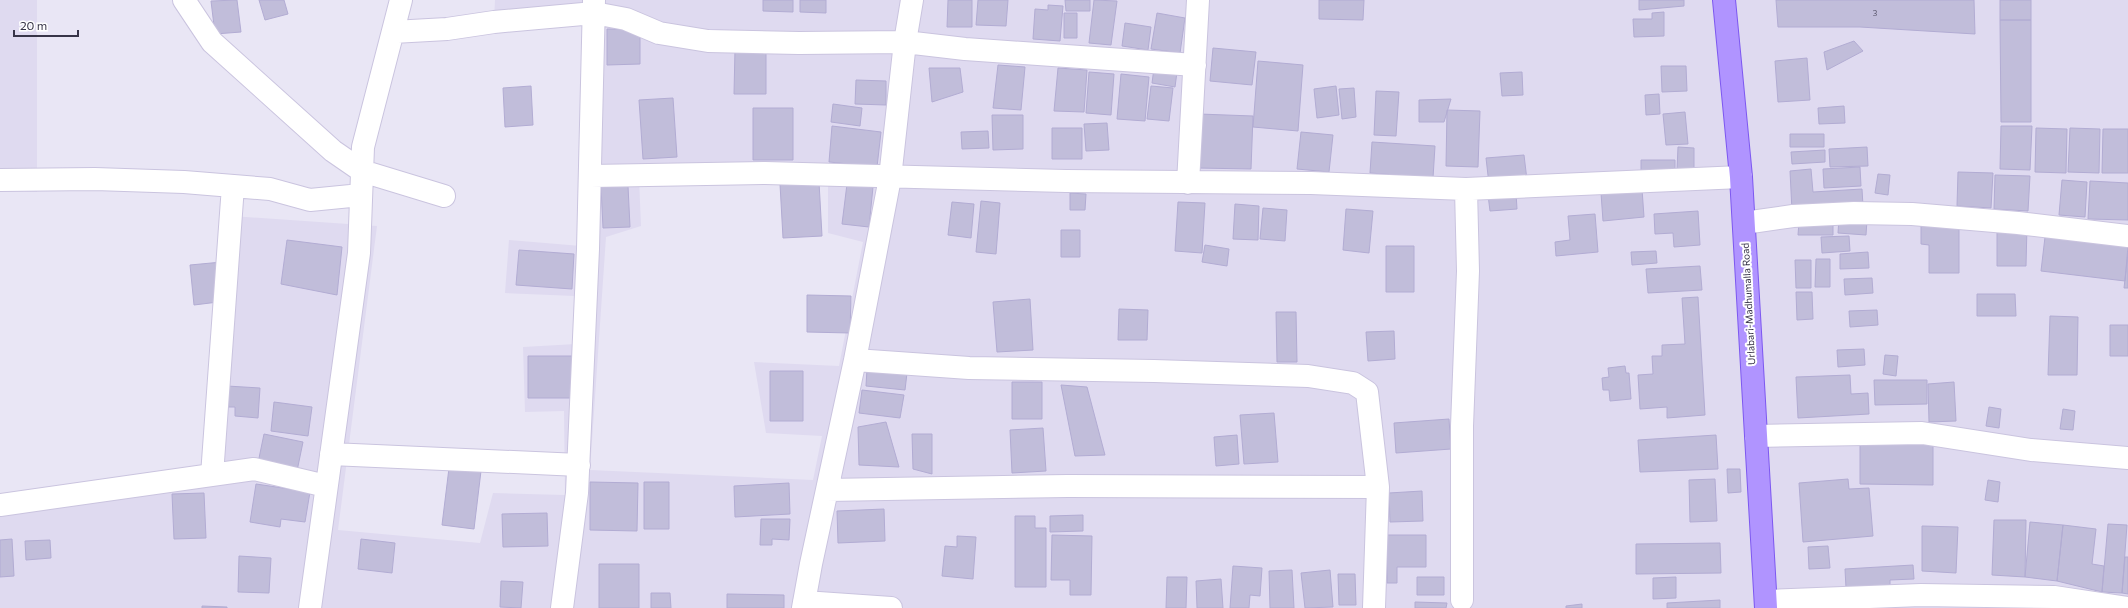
<svg xmlns="http://www.w3.org/2000/svg" width="2128" height="608" viewBox="0 0 2128 608" font-family="Commissioner,sans-serif">
  <style>
    .residential { fill: #dfdaf0; fill-rule: evenodd }
    .building { fill: #c1bdda; stroke: #b2acd3 }
    .lines { fill: none; stroke-linecap: round; stroke-linejoin: round }
    .minor-casing { stroke: #cac4df; stroke-width: 24 }
    .major-casing { stroke: #7d58f0; stroke-width: 24 }
    .minor { stroke: #fff; stroke-width: 22 }
    .major { stroke: #b094ff; stroke-width: 22 }
    .labels { text-anchor: middle; dominant-baseline: central; stroke-width: 4; stroke-linejoin: round; paint-order: stroke }
    .number-label { font-size: 8px; fill: #5a566c }
    .street-label { font-size: 10px; fill: #373448; stroke: #fff }
  </style>
  <rect width="100%" height="100%" fill="#e9e6f5"/>
  <path class="residential" d="M0 0H37V192L0 189Z
    M495 0H2128V608H0V506L212 475 232 216 377 226 338 530 480 543 493 493 565 495 564 411 525 412 523 347 576 344 575 296 505 293 509 240 581 246 594 13 494 22ZM828 176V233L863 242 839 366 754 362 766 433 822 436 813 480 590 470 606 237 641 226 639 178Z"/>
  <path class="building" d="M237 0 241 32 215 34 211 1Z
    M259 0H284L288 14 265 20Z
    M763 0H793V12L763 11Z
    M800 0H826V13L800 12Z
    M948 0H972V27H947Z
    M978 0H1008L1006 26 976 25Z
    M1065 0H1090V11H1066Z
    M1094 0 1117 1 1111 45 1089 43Z
    M1319 0H1364L1363 20 1319 19Z
    M1639 0H1684V6L1639 10Z
    M1776 0H1974L1975 34 1860 27H1778Z
    M2000 0H2031V20H2000Z
    M1048 5 1063 6 1060 41 1033 39 1035 9 1048 10Z
    M1664 12V36L1634 37 1633 19H1652V13Z
    M1064 13H1077V38H1064Z
    M1157 13 1185 18 1180 53 1151 49Z
    M2000 20H2031V122H2001Z
    M1125 23 1151 27 1148 50 1122 46Z
    M607 29H640V64L607 65Z
    M1854 41 1863 51 1827 70 1824 52Z
    M1213 48 1256 52 1252 85 1210 81Z
    M735 49H766V94H734Z
    M1807 58 1810 100 1778 102 1775 61Z
    M1258 61 1303 65 1298 131 1253 127Z
    M998 65 1025 67 1021 110 993 108Z
    M1661 66H1686L1687 91 1662 92Z
    M929 68H960L963 92 932 102Z
    M1058 68 1087 70 1084 112 1054 111Z
    M1154 68 1177 72 1175 87 1152 83Z
    M1089 72 1114 74 1111 115 1086 113Z
    M1522 72 1523 95 1502 96 1500 73Z
    M1121 74 1149 77 1145 121 1117 119Z
    M856 80 886 81V105L855 104Z
    M531 86 533 125 505 127 503 88Z
    M1151 86 1173 88 1169 121 1147 119Z
    M1336 86 1339 115 1317 118 1314 89Z
    M1354 88 1356 117 1342 119 1339 89Z
    M1376 91 1399 92 1396 136 1374 135Z
    M1659 94 1660 114 1646 115 1645 95Z
    M673 98 677 157 643 159 639 100Z
    M1451 99 1444 122H1419V100Z
    M833 104 862 108 860 126 831 122Z
    M1844 106 1845 123 1819 124 1818 108Z
    M753 108H793V160H753Z
    M1447 110 1480 111 1478 167 1446 166Z
    M1685 112 1688 144 1666 145 1663 114Z
    M1199 114 1253 116 1251 169 1197 168Z
    M992 115H1023V149L993 150Z
    M1107 123 1109 150 1086 151 1084 124Z
    M832 126 881 132 877 167 829 162Z
    M2001 126H2032L2030 170 2000 169Z
    M1052 128H1082V159H1052Z
    M2036 128 2067 129 2066 173 2035 172Z
    M2070 128 2100 129 2099 173 2068 172Z
    M2103 129H2128V173H2102Z
    M988 131 989 148 962 149 961 132Z
    M1301 132 1333 135 1329 172 1297 169Z
    M1790 134H1824V147H1790Z
    M1372 142 1435 146 1433 178 1370 173Z
    M1678 147 1694 148V171L1677 170Z
    M1867 147 1868 166 1830 167 1829 149Z
    M1825 150V162L1792 164 1791 152Z
    M1524 155 1527 180 1489 184 1486 158Z
    M1641 160H1675V176H1641Z
    M1860 167 1861 186 1824 188 1823 169Z
    M1811 169 1813 192 1862 189 1863 206 1792 211 1790 171Z
    M1958 172 1993 173 1991 208 1957 206Z
    M1878 174 1890 175 1888 195 1875 193Z
    M1995 175 2030 176 2028 211 1994 209Z
    M2062 180 2087 182 2085 217 2059 215Z
    M2090 181 2128 183V220L2088 219Z
    M819 182 822 236 783 238 780 184Z
    M847 184 873 187 869 227 842 224Z
    M628 186 630 227 603 228 601 187Z
    M1642 189 1644 217 1603 221 1601 193Z
    M1070 193 1086 194 1085 210H1070Z
    M1516 193 1517 209 1490 211 1488 195Z
    M981 201 1000 203 996 254 976 252Z
    M952 202 974 204 971 238 948 235Z
    M1178 202 1205 203 1202 253 1175 251Z
    M1235 204 1259 206 1258 240 1233 239Z
    M1263 208 1287 210 1285 241 1260 239Z
    M1346 209 1373 211 1369 253 1343 250Z
    M1698 211 1700 245 1674 247 1673 233 1655 234 1654 214Z
    M1595 214 1598 252 1556 256 1555 242 1570 240 1568 216Z
    M1839 218 1867 220 1866 235 1838 233Z
    M1921 221H1959V273H1929V245L1921 244Z
    M1799 222H1833V235H1798Z
    M1997 226H2027L2026 266H1997Z
    M1061 230H1080V257H1061Z
    M1849 236 1850 251 1822 253 1821 237Z
    M2045 237 2128 246 2125 281 2041 271Z
    M287 240 342 247 337 295 281 284Z
    M1205 245 1229 249 1227 266 1202 262Z
    M1386 246H1414V292H1386Z
    M519 250 574 254 572 289 516 285Z
    M1656 251 1657 263 1632 265 1631 252Z
    M1868 252 1869 268 1840 269V254Z
    M2128 253V288H2124Z
    M1816 259H1830V287H1815Z
    M1795 260H1811V288H1796Z
    M222 262 226 301 194 305 190 265Z
    M1700 266 1702 290 1648 293 1646 269Z
    M1872 278 1873 293 1845 295 1844 279Z
    M1796 292H1812L1813 319 1797 320Z
    M1977 294H2015L2016 316H1977Z
    M807 295 851 296 850 333 807 332Z
    M1698 297 1705 415 1667 418V407L1640 409 1638 375 1653 374 1652 356H1662V345L1685 344 1682 298Z
    M1030 299 1033 350 997 352 993 302Z
    M1119 309 1148 310 1147 340H1118Z
    M1877 310 1878 325 1850 327 1849 311Z
    M1276 312H1296L1297 362H1277Z
    M2050 316 2078 317 2077 375H2048Z
    M2110 325H2128V356H2110Z
    M1394 331 1395 359 1368 361 1366 332Z
    M1864 349 1865 365 1838 367 1837 350Z
    M1885 355 1898 356 1896 376 1883 374Z
    M528 356H575L574 398H528Z
    M1625 366 1626 373H1629L1631 399 1610 401 1609 390H1603L1602 378 1609 377 1608 368Z
    M867 369 907 373 905 390 866 386Z
    M770 371H803V421H770Z
    M1850 375 1851 394 1868 393 1869 414 1798 418 1796 377Z
    M1874 380H1927V404L1875 405Z
    M1012 382H1042V419H1012Z
    M1954 382 1956 421 1929 422 1928 384Z
    M1061 385 1087 387 1105 455 1075 456Z
    M227 386 260 388 258 418 235 416V407H225Z
    M862 390 904 395 900 418 859 413Z
    M274 402 312 407 308 436 271 431Z
    M1989 407 2001 409 1999 428 1986 426Z
    M2063 409 2075 411 2073 430 2060 429Z
    M1274 413 1278 462 1244 464 1240 415Z
    M1449 419 1451 449 1396 453 1394 423Z
    M886 422 899 467 859 465 858 427Z
    M1043 428 1046 471 1012 473 1010 430Z
    M264 434 303 442 297 471 258 463Z
    M912 434H932V474L913 469Z
    M1237 435 1239 464 1216 466 1214 437Z
    M1716 435 1718 469 1640 472 1638 440Z
    M1860 444H1933V485L1860 484Z
    M449 468 481 471 474 529 442 525Z
    M1727 469H1740L1741 492 1728 493Z
    M1715 479 1717 521 1690 522 1689 480Z
    M1848 479 1849 489 1869 488 1873 536 1803 542 1799 483Z
    M1988 480 2000 482 1998 502 1985 500Z
    M590 482 638 483 637 531 590 530Z
    M644 482H669V529H644Z
    M789 483 790 514 735 517 734 486Z
    M256 484 310 492 305 522 281 519 280 527 250 522Z
    M1422 491 1423 521 1390 522 1389 493Z
    M204 493 206 538 174 539 172 494Z
    M884 509 885 541 838 543 837 511Z
    M547 513 548 546 503 547 502 514Z
    M1083 515V531L1050 532V516Z
    M1015 516H1035V528H1046V587H1015Z
    M761 519H790L789 540 772 539V545H760Z
    M1994 520H2026L2025 577 1992 575Z
    M2030 522 2063 525 2057 581 2025 577Z
    M2108 524 2127 525 2122 593 2102 592Z
    M2063 525 2096 529 2092 564 2104 566 2102 592 2057 581Z
    M1922 526 1958 527 1956 573 1922 571Z
    M1052 535 1092 536 1091 595H1070V580H1051Z
    M1387 535H1426V567H1397V583H1387Z
    M957 536 976 537 973 579 942 576 945 546 957 547Z
    M12 539 14 576 0 577V540Z
    M361 539 395 543 392 573 358 569Z
    M50 540 51 558 26 560 25 541Z
    M1720 543 1721 573 1636 574V544Z
    M1828 546 1830 568 1809 569 1808 547Z
    M239 556 271 558 269 593 238 592Z
    M2125 557H2128V594L2122 593Z
    M599 564H639V608H599Z
    M1913 565 1914 579 1890 580V585L1846 588 1845 569Z
    M1233 566 1262 568 1260 596 1250 595 1249 608H1230Z
    M1292 570 1294 608H1270L1269 571Z
    M1330 570 1333 607 1305 608 1301 573Z
    M1338 574H1355L1356 605H1339Z
    M1167 577H1187L1186 608H1166Z
    M1417 577H1444V595H1417Z
    M1676 577V598L1653 599V578Z
    M1221 579 1223 608H1197L1196 581Z
    M501 581 523 582 521 608 500 607Z
    M651 593H670L671 608H651Z
    M727 594 784 595V608H727Z
    M1720 600V608H1667V603Z
    M1415 602 1447 603 1446 608H1415Z
    M1582 604V608H1566V606Z
    M202 606 227 607V608H202Z"/>
  <g class="lines">
    <defs>
      <path id="minor" d="M184 0 212 42 333 151 362 171 444 196
        M393 32 447 29 494 22 594 13 626 19 659 33 708 41 799 43 905 42 965 49 1195 65
        M591 176 765 173 1066 181 1311 183 1466 189 1741 177
        M0 180 95 179 184 182 270 189 310 200 361 195
        M1188 183 1198 0
        M1744 223 1793 216 1854 213 1912 214 2018 223 2128 236
        M855 360 969 368 1154 371 1308 376 1353 383 1367 392 1378 487 1374 608
        M1756 436 1922 433 2031 450 2128 458
        M331 454 579 465
        M212 475 233 186
        M827 490 1068 486 1378 487
        M0 505 254 469 326 486
        M1462 600V426L1468 271 1466 189
        M1766 601 1921 595 2054 597 2128 608
        M804 602 891 608
        M310 608 359 253 363 147 401 0
        M562 608 577 493 588 249 594 0
        M803 608 811 564 855 360 890 178 905 42 912 0"/>
      <path id="major" d="M1724 0 1741 177 1766 608"/>
    </defs>
    <use href="#minor" class="minor-casing"/>
    <use href="#major" class="major-casing"/>
    <use href="#minor" class="minor"/>
    <use href="#major" class="major"/>
  </g>
  <g class="labels">
    <g class="number-label">
      <text x="1875" y="13">3</text>
    </g>
    <g class="street-label">
      <text transform="translate(1748 304) rotate(-93)">Urlabari-Madhumalla Road</text>
    </g>
  </g>
  <path d="M14 30v6h64v-6" fill="none" stroke="#373448" stroke-width="2"/>
  <text x="20" y="30" font-size="12" fill="#373448" stroke="#ffffff" stroke-width="3" paint-order="stroke">20 m</text>
</svg>
